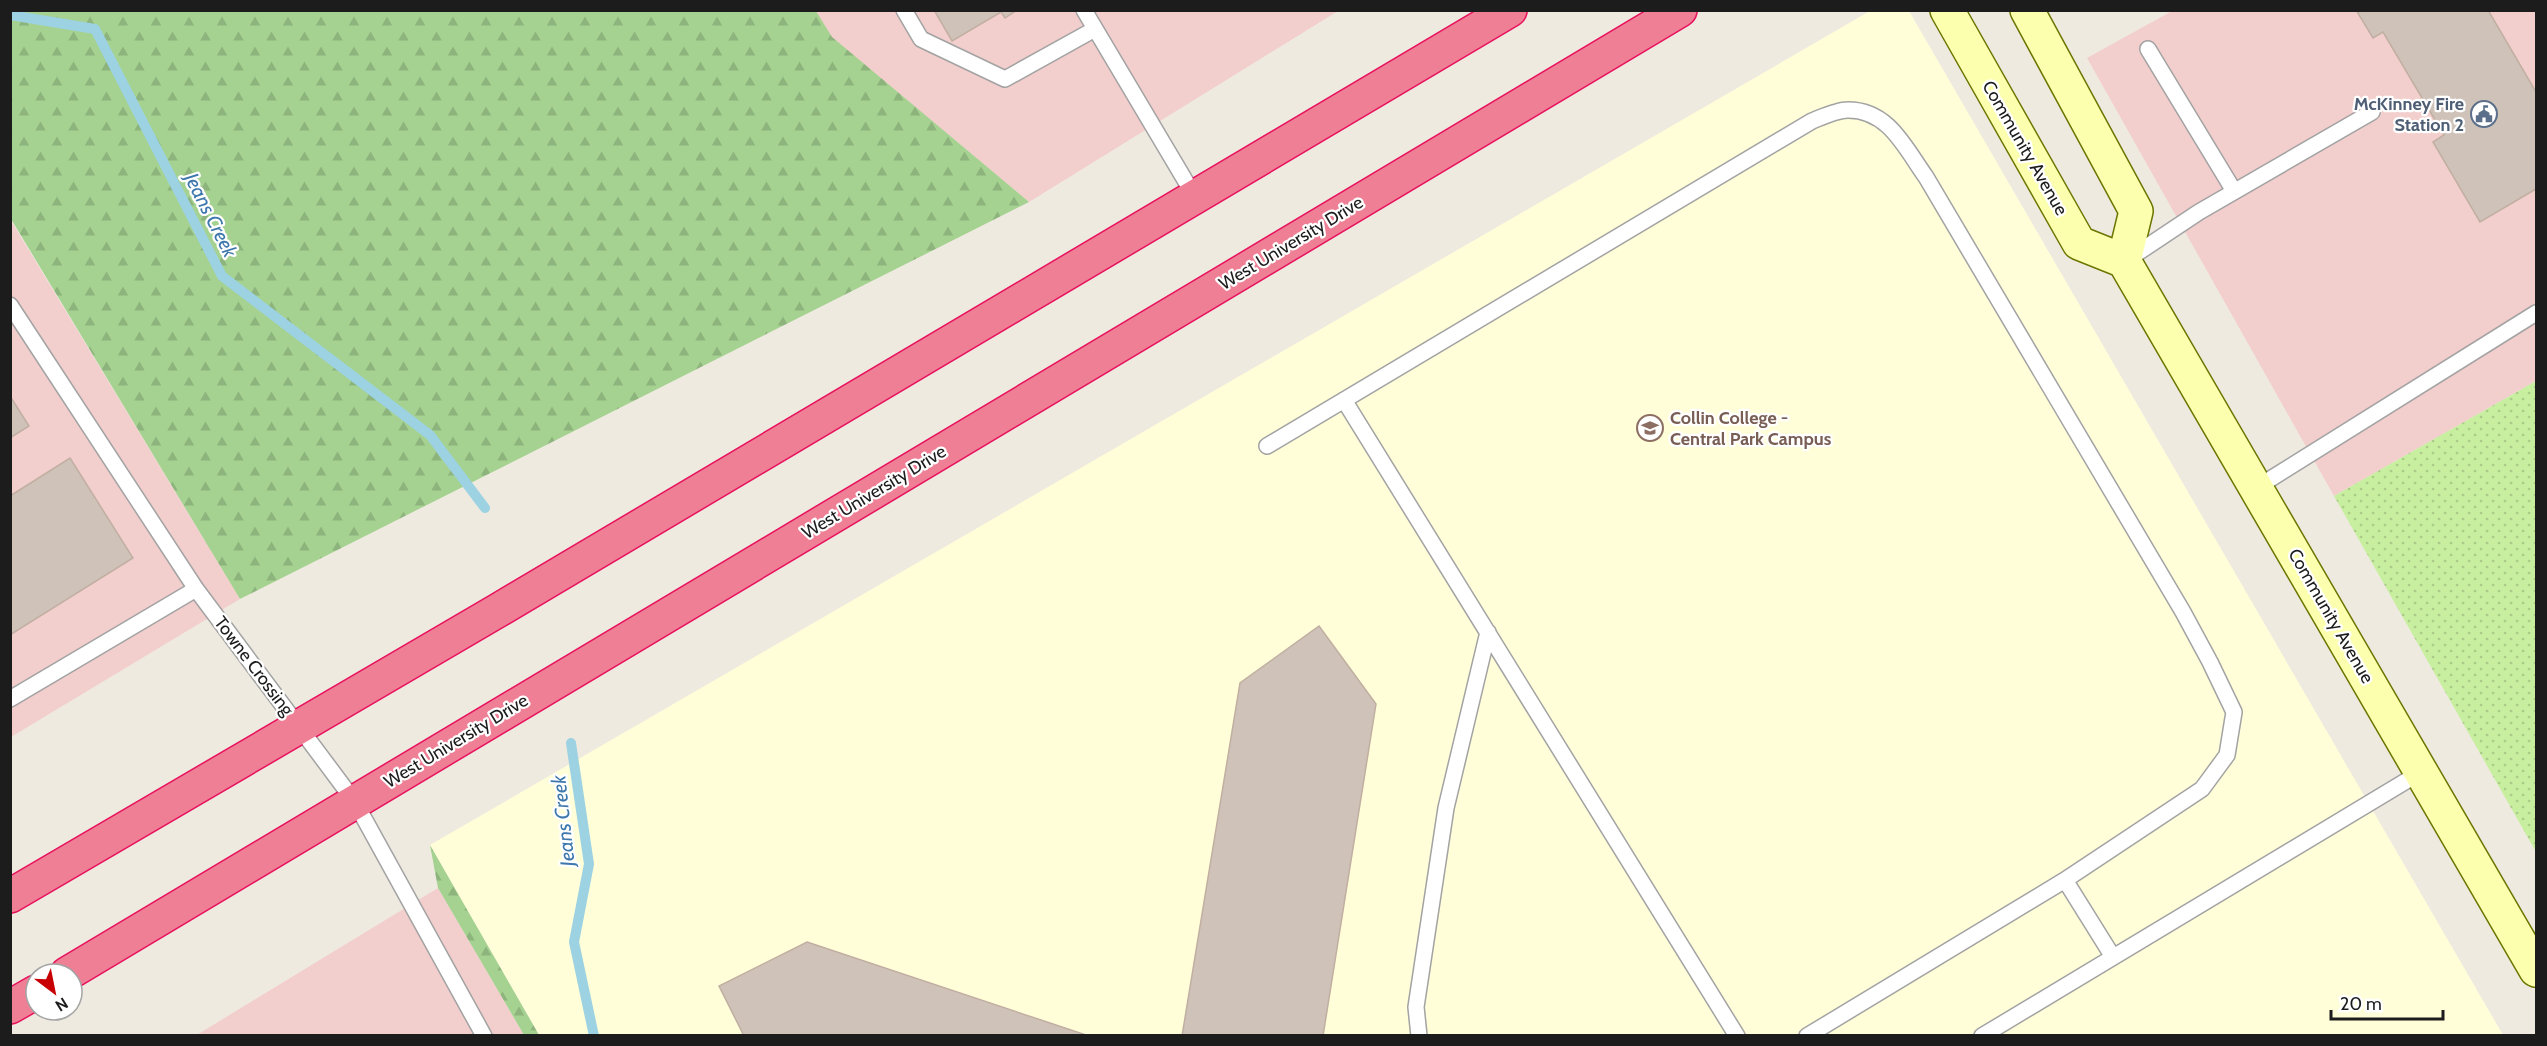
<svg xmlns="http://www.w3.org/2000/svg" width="2547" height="1046" viewBox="0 0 2547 1046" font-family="Cabin,sans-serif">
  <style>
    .commercial { fill: #f2cecd }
    .education { fill: #fffed9 }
    .grass { fill: url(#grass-dots) }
    .forest { fill: url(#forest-firs) }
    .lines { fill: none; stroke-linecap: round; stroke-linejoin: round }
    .stream { stroke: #9cd2e1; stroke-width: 10 }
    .building { fill: #cfc2b9; stroke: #c1afa1; stroke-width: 1.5 }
    .lane-casing { stroke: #a3a3a3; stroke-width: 18 }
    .secondary-casing { stroke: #6b7600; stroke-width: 36 }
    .highway-casing { stroke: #e7125e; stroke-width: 36 }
    .lane { stroke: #fff; stroke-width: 15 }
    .secondary { stroke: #fcffae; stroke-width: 33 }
    .highway { stroke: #ef7f95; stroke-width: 33 }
    .labels { text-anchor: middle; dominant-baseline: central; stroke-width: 4.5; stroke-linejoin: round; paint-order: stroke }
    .service-label { font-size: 18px; font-weight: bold; fill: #4e5e75; stroke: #fff; text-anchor: end }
    .street-label { font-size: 18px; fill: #1c1c1c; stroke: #fff }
    .education-label { font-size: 18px; font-weight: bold; fill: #785e54; stroke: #fff; text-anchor: start }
    .water-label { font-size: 20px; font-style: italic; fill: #3e77ac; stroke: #fff }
  </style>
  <defs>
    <pattern id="grass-dots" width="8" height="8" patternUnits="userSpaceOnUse" patternTransform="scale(1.5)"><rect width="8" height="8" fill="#c8efa0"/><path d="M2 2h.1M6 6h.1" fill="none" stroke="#abcc89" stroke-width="1.8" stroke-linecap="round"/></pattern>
    <pattern id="forest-firs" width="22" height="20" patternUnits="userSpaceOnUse" patternTransform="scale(1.5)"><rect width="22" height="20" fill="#a5d290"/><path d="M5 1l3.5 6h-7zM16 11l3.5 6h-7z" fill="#8db47c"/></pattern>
  </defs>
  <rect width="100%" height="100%" fill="#efeae0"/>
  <path class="commercial" d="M816 11H1338L1029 202 831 37Z
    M2172 11H2536V381L2334 496 2087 58Z
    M10 219 240 599 11 737H10Z
    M438 888 524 1035 195 1036Z"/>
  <path class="education" d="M1870 11H1909L2503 1035H539L430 845Z"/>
  <path class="grass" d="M2536 381V852L2334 496Z"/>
  <path class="forest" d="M11 10 816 11 832 37 1029 202 240 599 11 219Z
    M430 845 539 1035H524L438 888Z"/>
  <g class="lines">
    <path class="stream" d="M10 15 95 29 222 276 430 435 485 508
      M571 743 589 864 574 942 594 1036"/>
  </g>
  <path class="building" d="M934 10H1017L1005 18 1001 12 952 41Z
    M2356 10H2488L2536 92V189L2480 222 2433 142 2444 135 2383 32 2373 38Z
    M10 396 29 426 10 438Z
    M70 458 133 558 10 635V496Z
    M1319 626 1376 704 1323 1036H1182L1240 683Z
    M807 942 1089 1036H744L719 986Z"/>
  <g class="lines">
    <defs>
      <path id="lane" d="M904 10 921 39 1005 79 1095 29
        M1084 10 1195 197
        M2148 49 2234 191
        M2127 260 2199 212 2372 112
        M10 305 196 589 355 802 484 1036
        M1344 400 1737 1036
        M1267 446 1812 121C1822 117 1837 110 1848 110 1889 110 1905 148 1926 177L2183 612 2210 662 2234 712 2227 755 2202 789 2065 880 1807 1036
        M2256 488 2536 313
        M10 699 196 589
        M2065 880 2113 957
        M1419 1036 1416 1007 1446 808 1488 632
        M1982 1036 2421 772"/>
      <path id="secondary" d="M1947 10 2079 243 2124 261 2536 970
        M2027 10 2136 211 2124 261"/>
      <path id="highway" d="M10 896 497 611 1510 10
        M67 974 1680 10
        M10 1007 36 992"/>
    </defs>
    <use href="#lane" class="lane-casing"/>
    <use href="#secondary" class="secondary-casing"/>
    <use href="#highway" class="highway-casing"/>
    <use href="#lane" class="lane"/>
    <use href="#secondary" class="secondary"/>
    <use href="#highway" class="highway"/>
  </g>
  <defs>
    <symbol id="civic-ring" viewBox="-11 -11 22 22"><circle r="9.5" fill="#fff" stroke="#5c6f8a" stroke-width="1.5"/><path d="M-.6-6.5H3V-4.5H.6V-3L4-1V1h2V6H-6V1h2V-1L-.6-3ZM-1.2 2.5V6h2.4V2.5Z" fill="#5c6f8a"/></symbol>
    <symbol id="university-ring" viewBox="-11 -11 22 22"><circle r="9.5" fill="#fff" stroke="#8d6e63" stroke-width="1.5"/><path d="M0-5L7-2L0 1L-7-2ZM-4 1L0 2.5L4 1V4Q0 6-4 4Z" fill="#8d6e63"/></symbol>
  </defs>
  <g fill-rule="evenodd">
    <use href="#civic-ring" x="2469" y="99" width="30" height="30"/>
    <use href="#university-ring" x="1635" y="413" width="30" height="30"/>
  </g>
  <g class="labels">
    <g class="service-label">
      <text x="2464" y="104">McKinney Fire<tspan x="2464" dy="21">Station 2</tspan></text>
    </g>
    <g class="street-label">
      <text transform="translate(2025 148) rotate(60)">Community Avenue</text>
      <text transform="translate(1291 243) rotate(-31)">West University Drive</text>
      <text transform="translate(874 492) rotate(-31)">West University Drive</text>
      <text transform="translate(2331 616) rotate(60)">Community Avenue</text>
      <text transform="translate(254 666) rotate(53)">Towne Crossing</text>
      <text transform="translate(456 741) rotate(-31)">West University Drive</text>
    </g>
    <g class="education-label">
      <text x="1670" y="418">Collin College -<tspan x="1670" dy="21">Central Park Campus</tspan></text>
    </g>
    <g class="water-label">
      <text transform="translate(211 215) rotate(63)">Jeans Creek</text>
      <text transform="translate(563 821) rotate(-96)">Jeans Creek</text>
    </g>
  </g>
  <rect width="2547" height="1046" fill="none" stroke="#1c1c1c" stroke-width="24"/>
  <g transform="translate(54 992) rotate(148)"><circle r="28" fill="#ffffff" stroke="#a4a4a4" stroke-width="1.5"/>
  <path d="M0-4.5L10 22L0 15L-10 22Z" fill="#c80003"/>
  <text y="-9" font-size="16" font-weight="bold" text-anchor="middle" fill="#1c1c1c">N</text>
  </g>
  <path d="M2331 1010v9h112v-9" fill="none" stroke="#1c1c1c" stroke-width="3"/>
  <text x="2340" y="1010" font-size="18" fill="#1c1c1c" stroke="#ffffff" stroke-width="4.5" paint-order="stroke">20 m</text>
</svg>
